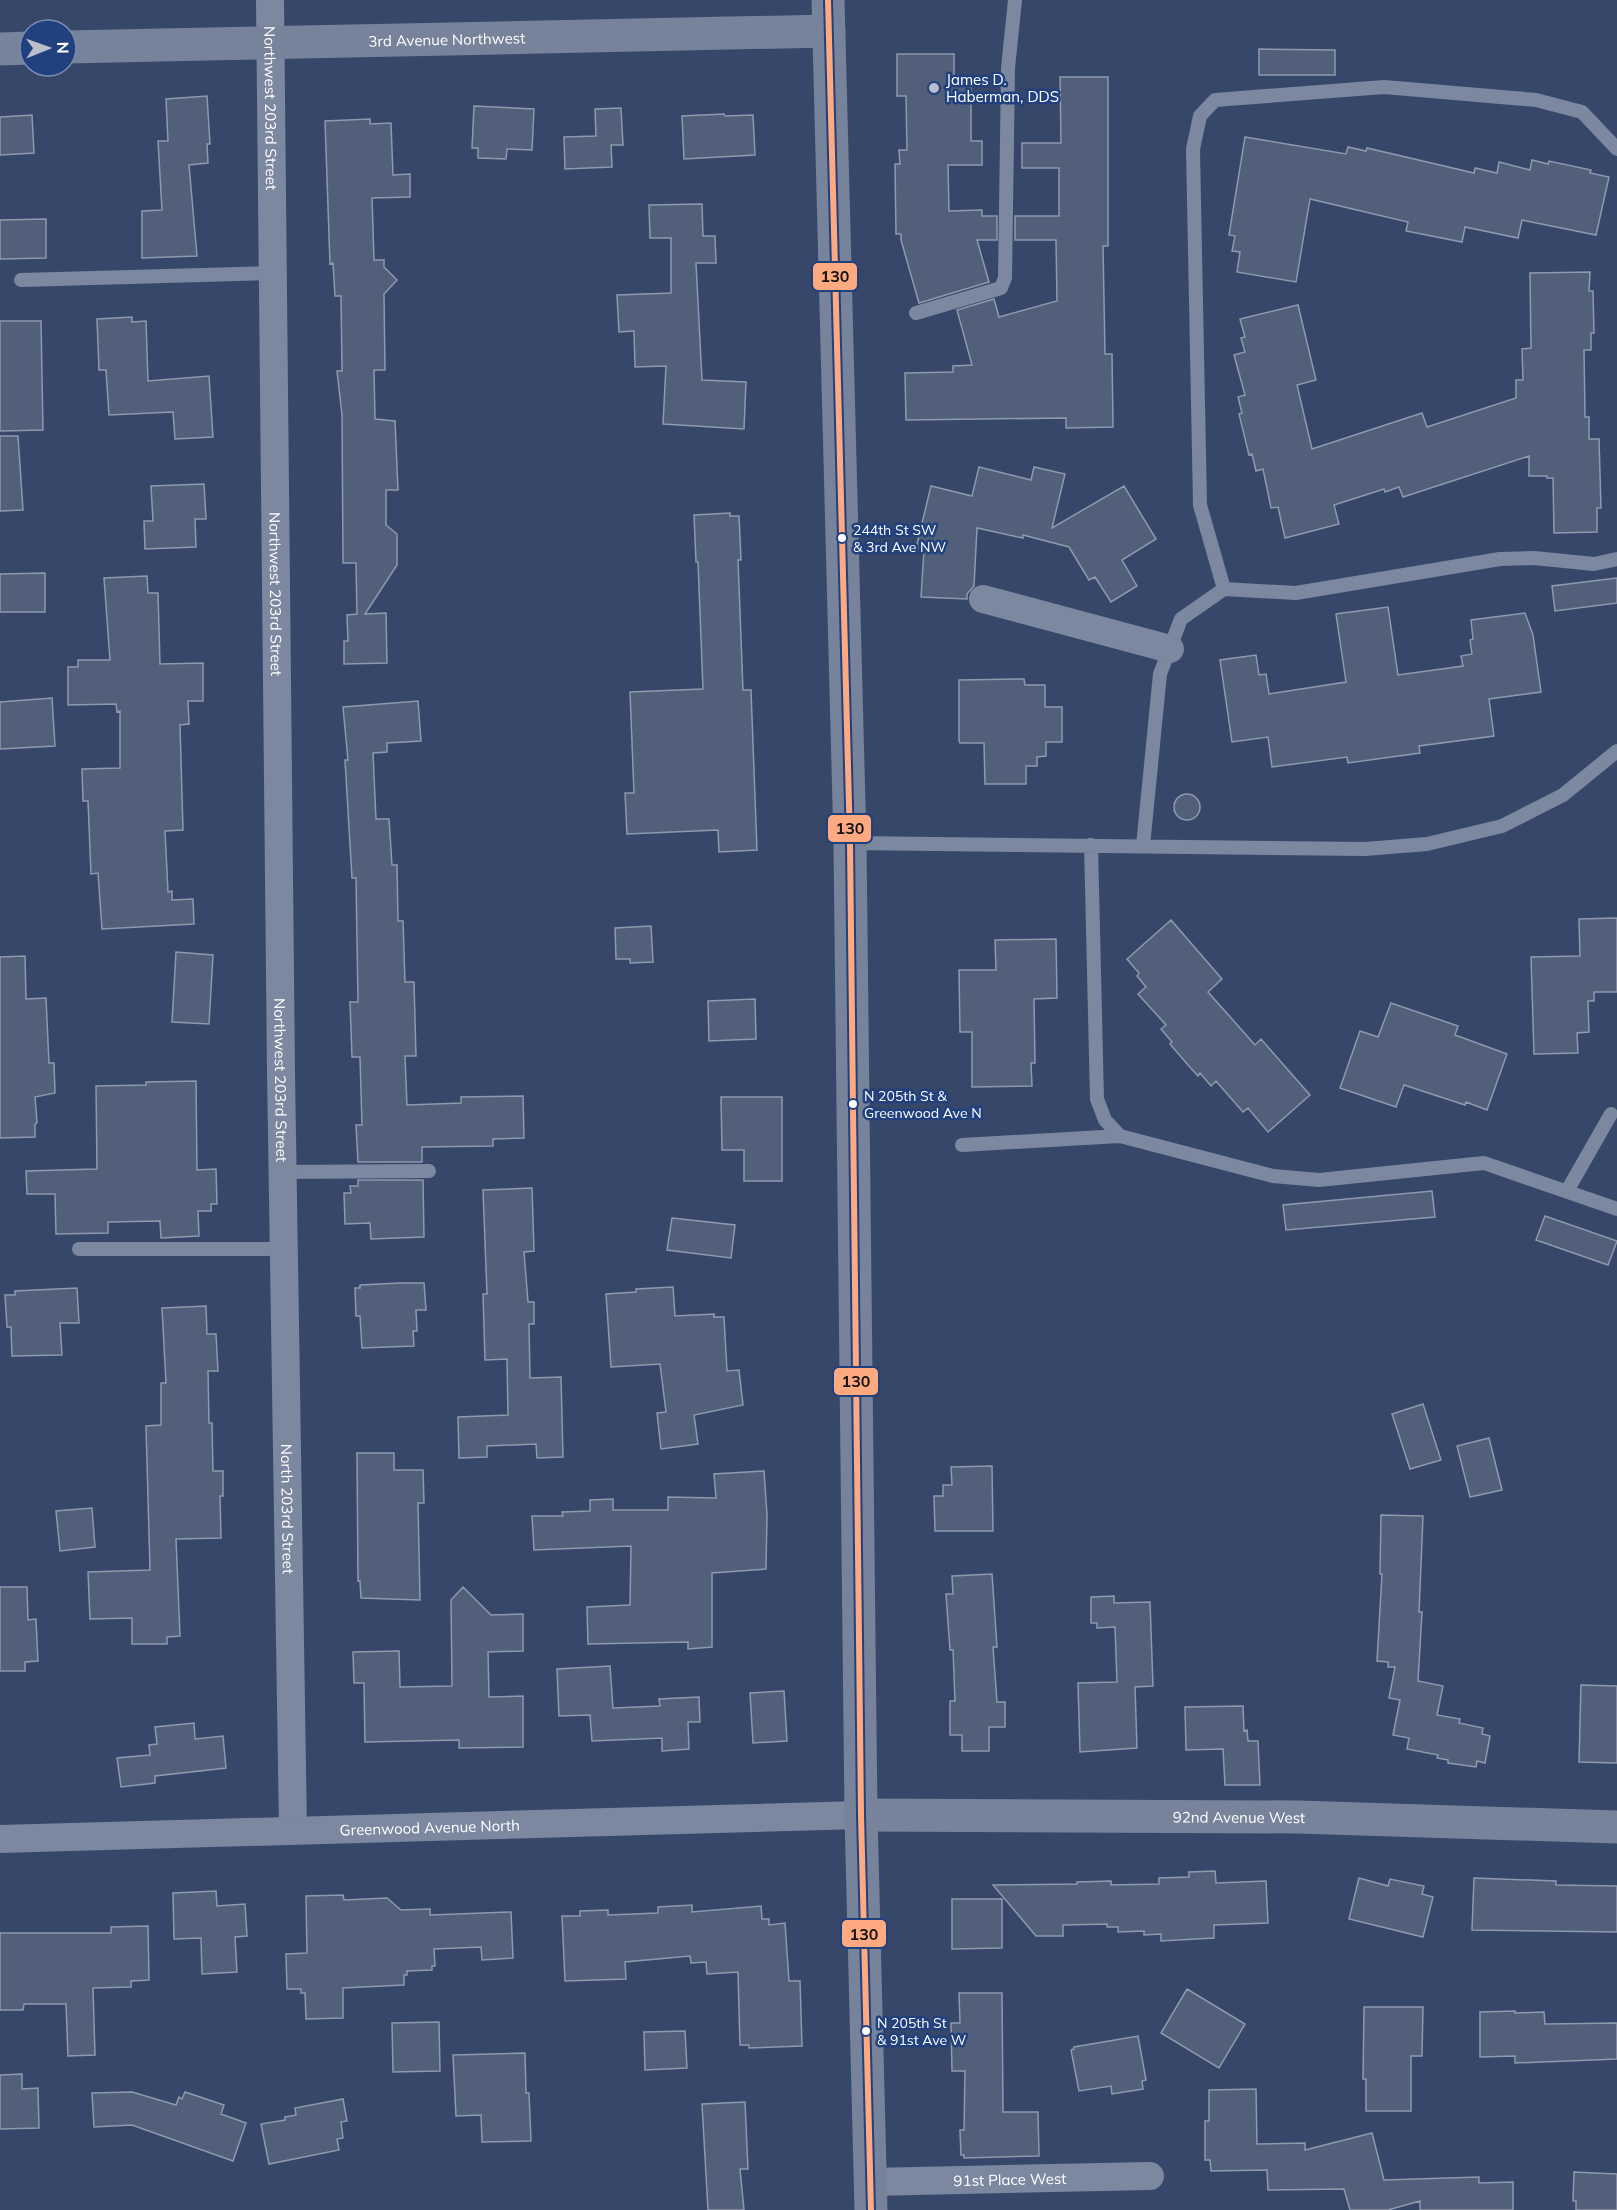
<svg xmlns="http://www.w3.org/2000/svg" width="1617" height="2210" viewBox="0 0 1617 2210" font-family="Mulish,sans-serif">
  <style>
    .building { fill: #525f7a; stroke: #8f99ae; stroke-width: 1.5 }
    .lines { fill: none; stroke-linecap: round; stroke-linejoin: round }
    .lane { stroke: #7b88a0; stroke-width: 14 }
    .street { stroke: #7b88a0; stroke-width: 28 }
    .secondary { stroke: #77839b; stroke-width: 33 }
    .bus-1-casing { stroke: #21407e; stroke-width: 10 }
    .bus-1 { stroke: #ffa980; stroke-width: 6 }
    .poi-dot { fill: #b9bfca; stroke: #21407e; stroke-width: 2 }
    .bus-dot { fill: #fff; stroke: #21407e; stroke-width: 2 }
    .labels { text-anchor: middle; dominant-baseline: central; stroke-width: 5; stroke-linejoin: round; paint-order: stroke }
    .bus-label { font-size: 14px; fill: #fff; stroke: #21407e; text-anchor: start }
    .street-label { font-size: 15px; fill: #fff; stroke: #21407e }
    .poi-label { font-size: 15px; fill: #fff; stroke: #21407e; text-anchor: start }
    .line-badge { stroke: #21407e; stroke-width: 2 }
    .pale-badge-label { font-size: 16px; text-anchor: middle; font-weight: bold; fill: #111 }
  </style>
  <rect width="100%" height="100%" fill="#364769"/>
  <path class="building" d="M1259 49 1335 50V75H1259Z
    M897 54H954V80H971V141H982V165H948L949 211 982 210V216H997V240H977L989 282 919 303 901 240V234H896L895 164H900L899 150H907L906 96H897Z
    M1060 77H1108V246H1103L1105 354H1112L1113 427 1066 428V418L906 420 905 373 953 372V366L972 365 957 310 994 299 999 317 1057 301 1056 240H1015V216H1059V168H1022V143H1061Z
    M207 96 210 144H207L208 163 189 165 197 256 142 258V211L162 210 158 141H168L166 99Z
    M474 106 534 109 532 150 507 149 506 159 478 158V148H472Z
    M621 108 623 145H611L612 167 565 169 564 137 596 136 595 109Z
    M724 114 725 116 753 115 755 155 684 159 682 116Z
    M32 115 34 153 0 155V117Z
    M370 119V124L391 123 393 175 410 174V197L372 198 374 260H384V267L397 280 384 294 385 370H374L375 419 395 421 398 490H386V525L397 534V565L365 614 386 613 387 663 344 664V641H348L347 615 357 614 356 563H343L342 415 337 371H342L341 296H335L333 263 330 264 325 121Z
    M1245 137 1346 154 1348 147 1366 151 1367 148 1474 173 1475 168 1497 173 1499 162 1530 170 1532 160 1548 164 1549 161 1591 170 1590 173 1609 177 1596 235 1522 220 1518 238 1465 227 1462 242 1406 231 1408 222 1310 199 1296 282 1237 272 1240 252 1232 251 1235 236 1229 235Z
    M702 204 703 236H715L716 263H696L702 380 746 382 744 429 663 424 666 366 635 367 634 331 619 332 617 295 671 293V238H650L649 205Z
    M46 219V258L0 259V220Z
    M1590 272 1589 291H1593L1594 333H1591V350H1584L1585 417H1589V439H1599L1601 508H1597V532L1554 533 1553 478H1547V476H1529V456L1403 497 1399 487 1385 492 1384 489 1334 505 1339 524 1285 538 1278 507 1271 508 1263 469 1256 471 1252 454 1249 455 1239 414 1242 413 1238 397 1245 395 1234 355 1245 352 1241 338 1245 337 1240 319 1298 305 1316 380 1297 385 1312 449 1422 413 1427 427 1516 398V380H1523L1522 349 1531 348 1530 273Z
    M132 317V322L146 321 148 381 209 376 213 437 175 439 173 412 109 415 106 370H99L97 319Z
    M0 321H41L43 430 0 431Z
    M0 436H18L23 510 0 511Z
    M979 467 1031 480 1034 467 1065 474 1052 528 1124 486 1156 539 1122 560 1137 586 1111 602 1095 577 1089 580 1069 547 1023 535V538L977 528 974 586 967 594V599L921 597 924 549 916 548 931 486 972 496Z
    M204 484 206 519H195L196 547 145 549 144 521H153L151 486Z
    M730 513V516H739L741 560H738L743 690H751L757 850 719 852 718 830 627 834 625 793H634L630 692 703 689 698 562H696L694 515Z
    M45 573V612H0V574Z
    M147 576 148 593H158L160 664 203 663V701H188L189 724 180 725 183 830 165 831 168 892 172 891V900L193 899 194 924 102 929 98 873 91 874 88 801H83L82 769 120 768V711L117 712 116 704 68 705V667H78V660H110L104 578Z
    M1617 578V603L1555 611 1552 586Z
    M1388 607 1398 675 1463 666 1461 656 1472 654 1470 640 1473 639 1471 620 1525 613 1533 635 1541 692 1489 699 1494 736 1419 746 1420 753 1348 763 1347 757 1272 767 1268 737 1232 742 1220 660 1256 655 1259 675 1266 674 1269 694 1346 682 1336 614Z
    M1024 679 1025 685H1045V707H1062V742H1046V756L1037 757V766H1026V784H985L984 743H960L959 740V680Z
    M52 698 55 746 0 749V702Z
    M418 701 421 741 387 743V752L373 753 376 819H389L392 865H397L398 921H403L405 982H414L416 1056H405L407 1105 461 1103V1097L523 1096 524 1138 493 1139V1146L422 1147V1162H358L356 1125H362L360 1057H352L350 1002H358L356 878H352L345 760H348L343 707Z
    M1174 807a13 13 0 1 1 26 0a13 13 0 1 1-26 0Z
    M1617 918V992H1594V1001H1588L1589 1032 1577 1033 1578 1053 1534 1054 1531 957 1580 956 1579 919Z
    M1171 920 1222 979 1208 992 1255 1045 1261 1039 1310 1095 1268 1132 1248 1108 1243 1112 1216 1081 1211 1086 1200 1073 1198 1076 1188 1065 1170 1044 1172 1042 1161 1029 1166 1025 1138 994 1146 987 1137 976 1139 973 1127 959Z
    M651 926 653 962 630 963V959H616L615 928Z
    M1056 939 1057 998 1034 999 1035 1063H1031L1032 1086 972 1087V1032H960L959 970H996L995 940Z
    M176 952 213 955 209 1024 172 1022Z
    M25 956 26 999 46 998 49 1063H54L55 1093 35 1097 37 1122 35 1125V1137L0 1138V957Z
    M755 999 756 1039 709 1041 708 1001Z
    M1391 1003 1458 1026 1455 1035 1507 1054 1487 1110 1466 1102 1465 1105 1404 1085 1396 1107 1340 1088 1360 1031 1378 1037Z
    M196 1081 197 1170 216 1169 217 1204H211V1211H198L199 1236 161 1238 160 1221 108 1222V1233L56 1234 55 1194H27L26 1171 97 1169 96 1086 146 1085V1082Z
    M721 1097H782V1181H744V1150H722Z
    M358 1180H423L424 1237 371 1239 370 1223 345 1224 344 1193H351L350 1186H358Z
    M532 1188 534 1251 524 1252 528 1302H534V1324H529L530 1378 561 1377 563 1457 537 1458 536 1444 487 1446V1457L459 1458 458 1417 508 1415 507 1359 485 1360 483 1294H487L483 1190Z
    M1432 1191 1435 1217 1286 1230 1283 1205Z
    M1545 1216 1617 1241 1608 1265 1536 1240Z
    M672 1218 735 1225 731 1258 667 1250Z
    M400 1283H424L426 1310H416L417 1331H413L414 1346 362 1348 360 1316H356L355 1288H360V1285Z
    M673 1287 675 1316 714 1314V1317H724L727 1371 739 1370 743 1405 694 1415 698 1444 661 1449 657 1413 666 1412 660 1364 611 1367 606 1294 636 1292V1289Z
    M77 1288 79 1323H60L62 1355 12 1356 11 1327H7L5 1295H15V1291Z
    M206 1306 207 1334H216L218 1371H208L209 1423H212L213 1471H223V1496H220L221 1538 176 1539 180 1636 167 1637V1644H132V1618L90 1619 88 1572 150 1570 146 1426 161 1425V1383H166L162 1308Z
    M1423 1404 1441 1460 1410 1469 1392 1414Z
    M1489 1438 1502 1490 1470 1497 1457 1446Z
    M357 1453H394V1470H423L424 1503H418L420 1600 361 1598 360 1581H358Z
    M992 1466 993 1531H935L934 1496H943V1485H952L951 1467Z
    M764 1471 767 1515 766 1569 712 1573V1647L688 1649V1642L588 1644 587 1607 630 1605 631 1546 534 1550 532 1516H563L562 1512 590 1511V1500L613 1499V1510H668V1497L716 1498 714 1474Z
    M92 1508 95 1547 60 1551 56 1511Z
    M1381 1515 1423 1516 1419 1612H1422L1418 1681 1443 1686 1437 1715 1460 1719 1459 1723 1483 1728 1482 1734 1490 1736 1485 1763 1477 1761 1476 1767 1448 1763V1760L1437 1758 1438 1755 1407 1749 1409 1738 1393 1735 1400 1700 1389 1698 1395 1667H1388V1662L1377 1661 1382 1574H1380Z
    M992 1574 997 1647H993L997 1702H1005V1727H989V1751H962V1735H950V1701H955L953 1650H950L946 1594H953L952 1576Z
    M0 1587H27L28 1620 36 1619 38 1661 25 1662V1671H0Z
    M463 1587 491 1615 523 1614V1651L488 1652 489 1697 523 1696V1747L459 1748V1740L365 1742 364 1683H354L353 1652 399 1651 400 1687 452 1686 451 1600Z
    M1114 1596V1603L1150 1602 1153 1686 1135 1687 1137 1748 1080 1752 1078 1683 1117 1682 1115 1627 1097 1628V1623H1091V1597Z
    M610 1666 613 1708 660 1706 659 1699 699 1697 700 1722H688L689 1749 662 1751V1738L592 1741 590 1715 559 1716 557 1669Z
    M1581 1685 1617 1686V1763L1579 1762Z
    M784 1691 787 1741 753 1743 750 1693Z
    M1243 1706 1244 1731 1247 1730 1248 1741H1258L1260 1785H1225L1223 1749 1186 1750 1185 1707Z
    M194 1723 195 1739 223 1736 226 1768 155 1776V1783L121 1787 117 1758 150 1755 149 1745 157 1744 155 1727Z
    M1215 1871 1216 1883 1266 1881 1268 1923 1214 1925V1938L1161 1941V1934L1144 1935V1931L1118 1932V1927H1107V1924L1063 1925V1936H1036L993 1885 1077 1884V1882L1111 1881V1885L1159 1884V1878L1189 1877V1872Z
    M1359 1878 1388 1886 1390 1879 1424 1886 1422 1894 1433 1897 1423 1937 1349 1919Z
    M1474 1878 1556 1881V1885L1617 1886V1932L1472 1930Z
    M216 1891 217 1906 245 1904 247 1936 235 1937 237 1972 202 1974 201 1938 174 1939 173 1893Z
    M343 1895 344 1900 387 1898 401 1910 430 1909V1915L511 1912 513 1958 482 1960 481 1947 434 1949 435 1966H432V1970L407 1971V1975H404V1985L343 1988V2018L306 2019 305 1993H301V1989H287L286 1954 307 1953 306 1896Z
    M952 1899H1002V1948L952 1949Z
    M692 1905V1912L761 1906 762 1919H769V1925L785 1923 789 1981H800L802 2046 749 2048V2045H740L738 1972 707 1974 706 1962 691 1963 690 1956 625 1962 626 1979 565 1981 562 1916H580V1911L608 1910V1915L658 1913V1907Z
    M148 1926 149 1980 131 1981V1987L93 1988 95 2055 68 2056 66 2004H24L23 2010H0V1933H111V1927Z
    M1187 1989 1245 2024 1219 2068 1161 2033Z
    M959 1993H1002L1003 2112H1038L1039 2156 964 2158V2155H961L960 2130H964L965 2071H952L951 2023H960Z
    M1364 2007H1423L1422 2056H1411V2111H1366V2079H1363Z
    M1515 2011V2013L1544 2012 1545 2024 1617 2023V2059L1515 2063V2056L1480 2057V2012Z
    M439 2022 440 2071 393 2072 392 2023Z
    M685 2031 687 2068 645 2070 644 2032Z
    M1138 2036 1146 2080 1142 2081 1143 2089 1112 2094 1111 2086 1079 2091 1071 2050 1074 2049V2047Z
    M525 2053 526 2093H529L531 2141 482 2142 481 2115 456 2116 453 2055Z
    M22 2074V2089L38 2088 39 2128 0 2129V2075Z
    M1256 2089 1257 2144 1305 2143V2150L1372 2133 1384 2180 1479 2177V2183L1513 2182V2210H1420V2201L1388 2210H1350L1344 2189 1268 2190 1267 2170 1211 2171 1210 2160H1205V2121H1209V2090Z
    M132 2092 176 2105 179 2097 182 2099 185 2092 224 2105 221 2114 246 2123 233 2161 132 2125 94 2127 92 2093Z
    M343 2099 347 2121 341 2122 343 2138 337 2139 339 2150 269 2164 261 2124 285 2120V2117L296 2115 295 2108Z
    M745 2102 748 2169H740L744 2210H708L702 2104Z
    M1574 2172 1617 2174V2210H1576V2201H1573Z"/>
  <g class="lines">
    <path class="lane" d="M21 280 273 273
      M916 313 1001 288 1005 278 1008 68 1015 0
      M1224 589 1200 505 1193 149 1200 116 1215 100 1384 87 1536 100 1582 112 1617 149
      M850 843 1365 849 1427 844 1502 826 1563 795 1617 751
      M1091 845 1097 1099 1105 1120 1120 1136 1273 1176 1319 1180 1484 1163 1617 1209
      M1143 846 1160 674 1181 619 1224 589 1296 593 1500 559 1534 558 1594 564 1617 559
      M962 1145 1120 1136
      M282 1172 429 1171
      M1567 1191 1611 1114
      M79 1249H284"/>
    <g class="street">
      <path id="s1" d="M270 0 281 1072 293 1830"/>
      <path d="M983 599 1170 649"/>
      <path id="s2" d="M0 1839 861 1815"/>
      <path id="s3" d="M870 2182 1150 2176"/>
    </g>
    <g class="secondary">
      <path d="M828 0 850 843 861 1815 871 2210"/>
      <path id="s4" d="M66 47 829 31"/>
      <path d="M0 49 30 48"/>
      <path id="s5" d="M861 1815 1298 1817 1617 1827"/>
    </g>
    <defs>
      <path id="bus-1" d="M828 0 850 843 861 1815 871 2210"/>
    </defs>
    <use href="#bus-1" class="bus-1-casing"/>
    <use href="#bus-1" class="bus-1"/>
  </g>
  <circle class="poi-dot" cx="934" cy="88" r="6"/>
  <g class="bus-dot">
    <circle cx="842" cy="538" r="5"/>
    <circle cx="853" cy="1104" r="5"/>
    <circle cx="866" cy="2031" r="5"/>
  </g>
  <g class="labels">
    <g class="bus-label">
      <text x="853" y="530">244th St SW<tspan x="853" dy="17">&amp; 3rd Ave NW</tspan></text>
      <text x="864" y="1096">N 205th St &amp;<tspan x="864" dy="17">Greenwood Ave N</tspan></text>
      <text x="877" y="2023">N 205th St<tspan x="877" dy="17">&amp; 91st Ave W</tspan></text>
    </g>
    <g class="street-label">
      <text stroke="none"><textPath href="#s4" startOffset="381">3rd Avenue Northwest</textPath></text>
      <text stroke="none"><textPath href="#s1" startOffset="108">Northwest 203rd Street</textPath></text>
      <text stroke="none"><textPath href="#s1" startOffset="594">Northwest 203rd Street</textPath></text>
      <text stroke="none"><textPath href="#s1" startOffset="1080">Northwest 203rd Street</textPath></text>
      <text stroke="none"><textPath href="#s1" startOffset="1509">North 203rd Street</textPath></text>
      <text stroke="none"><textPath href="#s5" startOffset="378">92nd Avenue West</textPath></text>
      <text stroke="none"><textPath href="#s2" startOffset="430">Greenwood Avenue North</textPath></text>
      <text stroke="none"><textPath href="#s3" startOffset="140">91st Place West</textPath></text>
    </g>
    <g class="poi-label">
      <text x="946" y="79">James D.<tspan x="946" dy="17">Haberman, DDS</tspan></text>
    </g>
  </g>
  <g class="line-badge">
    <rect x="812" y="262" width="46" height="29" rx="6" fill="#ffa980"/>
    <rect x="827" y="814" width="45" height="29" rx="6" fill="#ffa980"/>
    <rect x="833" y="1367" width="46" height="29" rx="6" fill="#ffa980"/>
    <rect x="841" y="1919" width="46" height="29" rx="6" fill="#ffa980"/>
  </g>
  <g class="pale-badge-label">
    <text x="835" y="282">130</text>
    <text x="850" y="834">130</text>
    <text x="856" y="1387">130</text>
    <text x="864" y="1940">130</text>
  </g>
  <g transform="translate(48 48) rotate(89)"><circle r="28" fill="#21407e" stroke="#7a8cb2" stroke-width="1.5"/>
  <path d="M0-4.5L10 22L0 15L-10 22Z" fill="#b9bfca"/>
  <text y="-9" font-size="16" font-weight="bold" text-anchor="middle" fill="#ffffff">N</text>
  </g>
</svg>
